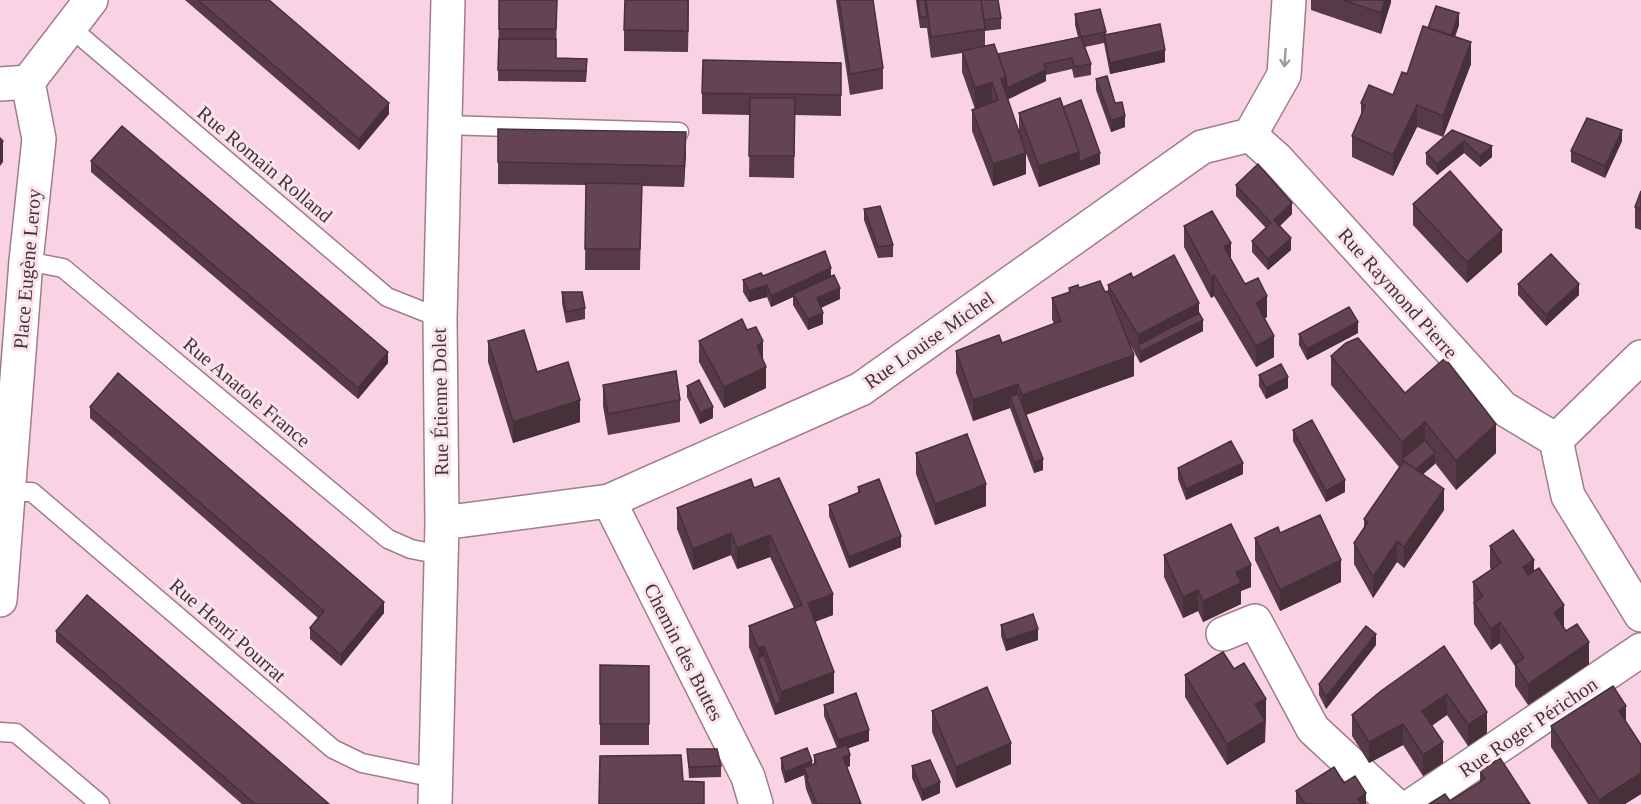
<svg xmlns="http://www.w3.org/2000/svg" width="1641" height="804" viewBox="0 0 1641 804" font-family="Georgia,serif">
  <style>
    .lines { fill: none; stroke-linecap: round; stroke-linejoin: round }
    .lane-casing { stroke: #a07c8c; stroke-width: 21 }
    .street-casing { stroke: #a07c8c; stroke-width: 36 }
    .lane { stroke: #fff; stroke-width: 18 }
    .street { stroke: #fff; stroke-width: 33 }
    .wall { fill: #563a47 }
    .shaded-wall { fill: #46303a }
    .building { fill: #644453; stroke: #46303a; stroke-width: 1.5 }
    .oneway { stroke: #a0999c }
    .labels { text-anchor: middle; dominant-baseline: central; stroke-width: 6; stroke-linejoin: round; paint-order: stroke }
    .street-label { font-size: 20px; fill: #423339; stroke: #fce4ee }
  </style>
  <rect width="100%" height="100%" fill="#f9d2e3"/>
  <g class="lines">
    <defs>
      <path id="lane" d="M71 28 387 297 440 318
        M444 125 679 132
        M26 261 63 268 388 539 411 549 441 555
        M7 492H32L333 749 362 763 435 778
        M0 732 16 733 100 804"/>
      <path id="street" d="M0 84 28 82 91 0
        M1250 135 1277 159 1503 408 1556 440
        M1556 440 1568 496 1641 615
        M1556 440 1641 357
        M609 501 748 777 756 804
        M442 523 609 501 861 389 1202 147 1250 135 1284 75 1289 0
        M0 600 26 261 39 139 28 82
        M1223 634 1255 621 1313 729 1394 804
        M435 804 442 523 440 318 448 0
        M1414 804 1641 650"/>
    </defs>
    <use href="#lane" class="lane-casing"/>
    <use href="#street" class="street-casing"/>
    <use href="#lane" class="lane"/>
    <use href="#street" class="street"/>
  </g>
  <path class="wall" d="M185 0H269L389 114 359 150Z
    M499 0H557L556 58 587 70 586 82 498 81Z
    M689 0 688 52 624 51V30Z
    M836 0H873L883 68V89L850 95Z
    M916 0H998L1001 18V29L985 31V46L998 54 1078 37 1075 25V14L1106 32V35L1165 62 1110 74 1104 43 1085 47 1091 64V75L1074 78 1072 69 1046 75V81L1007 99 1019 133V113L1063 107 1100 164 1039 187 1022 143 1026 174 993 186 972 131V110L975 109 962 72V53L931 58 927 28H920Z
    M1311 0H1391V2L1381 34 1311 10Z
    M1459 25 1455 37 1471 64 1443 137 1417 127 1393 176 1352 157V136L1361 115V103L1393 95 1405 73 1408 72Z
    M841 63V116L795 115 794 178 749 177 750 115 702 114V93Z
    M1096 79 1115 103 1125 127 1111 132 1096 90Z
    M1452 130 1492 157 1480 167 1464 153 1437 175 1426 164V153Z
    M1622 141 1605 178 1571 162V151Z
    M686 153 684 187 642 186 640 270H585L586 185 498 184V162Z
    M91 161 388 363 358 399 91 172Z
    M1236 185 1292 214 1280 226 1291 250 1268 270 1252 252V241L1266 228 1236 196Z
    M1641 191V230L1635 228V207Z
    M1413 204 1502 252 1467 283 1413 225Z
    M864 209 893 245V257L878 258 864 220Z
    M1184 226 1231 259 1245 284 1267 317 1264 319 1274 357 1256 367 1214 296 1211 298 1184 247Z
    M763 276H831L840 299 821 308 823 324 808 330 793 305V297L771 307 767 297 749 302 743 292V280Z
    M1133 278 1199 313 1203 331 1140 363 1130 344 1134 376 1026 415 1043 470 1034 473 1010 408 973 421 956 373V351L1002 343 1054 324 1052 319V298L1069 292V288H1079L1105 292 1108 291V285Z
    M1518 284 1579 295 1546 326 1518 295Z
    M562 292 585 308V319L566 323 562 303Z
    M1358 333 1307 360 1299 345V334Z
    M488 341 580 422 513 443 488 362Z
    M699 341 763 360 766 388 724 408 699 362Z
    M1331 356 1405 393 1496 453 1456 490 1435 463 1423 474 1444 510 1404 568 1397 562 1373 598 1354 564V543L1364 529V519L1399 467 1331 385Z
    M1259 375 1288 388 1266 399 1259 386Z
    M603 385 680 400V422L608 435 603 406Z
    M687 386 713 418 700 424 687 397Z
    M90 407 384 613 341 666 310 639V628L318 618 90 418Z
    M1293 430 1345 492 1326 502 1293 441Z
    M916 453 986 506 935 525 916 474Z
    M1178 468 1243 474 1186 500 1178 479Z
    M858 487 901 547 849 568 829 516V505L858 493Z
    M754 488 833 615 815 622 834 693 775 715 749 647V626L794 608 770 557 737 569 731 555 693 570 677 529V508Z
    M1280 533 1341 582 1280 611 1255 560V538Z
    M1490 546 1534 571 1564 627H1563L1589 664 1528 705 1515 686V666L1500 643 1491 650 1474 624 1473 582 1491 570 1490 567Z
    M1164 555 1251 587 1241 591V604L1203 622 1198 611 1183 618 1164 577Z
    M1001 625 1038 640 1006 651 1001 636Z
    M56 631 329 804H242L56 642Z
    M1376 645 1326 709 1319 695V684Z
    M1444 646 1487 733 1468 746 1447 715 1431 725 1443 763 1423 776 1403 745 1369 763 1352 736V715Z
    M600 665 649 666V745H600Z
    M1185 675 1266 720 1265 742 1227 765 1185 697Z
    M824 705 869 741 848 748 850 766 847 767 861 804H812L806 789 804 775 785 783 781 769V758L812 765 814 764V755L837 748 824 716Z
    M932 711 1011 764 956 788 932 732Z
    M1626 722 1641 745V794L1625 804H1588L1551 747V726Z
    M687 749 721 766V777L689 778Z
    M912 766 940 793 922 801 912 778Z
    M1480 771 1530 804 1450 801 1480 782Z
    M1344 783 1366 804H1296V791Z"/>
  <path class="shaded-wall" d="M1385 0H1391V2L1381 34V13Z
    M1459 13V25L1448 56V45Z
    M1471 42V64L1443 137V116Z
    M1165 50V62L1110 74V63Z
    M1046 70V81L1007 100V88Z
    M1006 77V98L1001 79Z
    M992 82V103L975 109V88Z
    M389 103V114L359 150V139Z
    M1417 105V127L1393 176V155Z
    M1125 116V127L1111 132V120Z
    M1622 130V141L1605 178V166Z
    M686 132V153L684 187V166Z
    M3 141V162L0 166V145Z
    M1464 141V153L1437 175V164Z
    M1492 146V157L1480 167V156Z
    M1079 152 1100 153V164L1039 187V166Z
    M1026 153V174L993 186V164Z
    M1292 203V214L1274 231V220Z
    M1502 230V252L1467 283V262Z
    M1291 238V250L1268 270V259Z
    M1231 243V264L1224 247Z
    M831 268V279L793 294V297L771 307V296Z
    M1214 275V296L1211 298V277Z
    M1579 284V295L1546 326V315Z
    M767 285V297L749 302V291Z
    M840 288V299L817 309V298Z
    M1267 296V317L1256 324V303Z
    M1199 303V322L1203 320V331L1140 363V352L1138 345V356V335Z
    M823 313V324L808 330V319Z
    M1358 322V333L1307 360V349Z
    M1274 336V357L1256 367V346Z
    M763 341V362L757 346Z
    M388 352V363L358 399V388Z
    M1134 355V376L1022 416V395Z
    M766 367V388L724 408V387Z
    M1288 377V388L1266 399V388Z
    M1018 384V405L1010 397V408L973 421V400Z
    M580 400V422L513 443V422Z
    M713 407V418L700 424V413Z
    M1425 422V451L1402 459V471V442Z
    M1496 424V453L1456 490V461Z
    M1435 453V464L1412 484V473Z
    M1043 459V470L1034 473V462Z
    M1243 463V474L1186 500V489Z
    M1345 480V492L1326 502V491Z
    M986 484V506L935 525V504Z
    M1444 489V510L1404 568V547Z
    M731 533V555L693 570V549Z
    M770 535V557L737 569V548Z
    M901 536V547L849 568V557Z
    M1397 541V562L1373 598V577Z
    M1341 560V582L1280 611V590Z
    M1534 560V581L1523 567Z
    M1251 565V587L1241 591V604L1203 622V601L1236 572Z
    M1198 590V611L1183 618V597Z
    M833 594V615L808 624V603Z
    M384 602V613L341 666V655Z
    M1564 605V627L1554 634V613Z
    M1500 622V643L1491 650V629Z
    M1038 629V640L1006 651V640Z
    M1376 634V645L1326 709V697Z
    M1589 642V664L1528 705V684Z
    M764 646V667L758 658V648Z
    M834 672V693L775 715V704L781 702V692Z
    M1447 694V715L1422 733V711Z
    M1266 699V720L1255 725V704Z
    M1626 706V727L1619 711Z
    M1487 712V733L1468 746V725Z
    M1265 721V742L1227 765V744Z
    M1403 724V745L1369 763V742Z
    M869 730V741L838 752V740Z
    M1443 742V763L1423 776V755Z
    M1011 743V764L956 788V767Z
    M850 755V766L843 769V757Z
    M812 761V772L804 768V775L785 783V772Z
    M1641 773V794L1625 804H1599V800Z
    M940 782V793L922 801V790Z
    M1366 793V804H1358V799Z"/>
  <path class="building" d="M198 0H269L389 103 359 139Z
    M499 0H557L556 29H499Z
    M625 0H688V31L624 30Z
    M839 0H873L883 68 850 74Z
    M918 0H925L927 17H920Z
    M926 0H981L985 29 931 37Z
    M981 0H998L1001 18 984 20Z
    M1343 0H1385L1381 13Z
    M1436 6 1459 13 1451 36 1428 28Z
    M1100 9 1106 32 1081 37 1075 14Z
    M1160 24 1165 50 1110 63 1104 35Z
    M1423 26 1471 42 1443 116 1417 105 1393 155 1352 136 1365 106 1361 103 1369 85 1393 95 1402 72 1407 74Z
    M1081 37 1091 64 1074 67 1072 58 1044 64 1046 70 1007 88 1006 77 998 54Z
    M499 39H556V58L587 59 586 71 498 70Z
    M994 44 1006 77 1001 79 1026 153 993 164 972 110 998 100 992 82 975 88 962 51Z
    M703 60 841 63V95L702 93Z
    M1107 76 1115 103 1122 102 1125 116 1111 120 1096 79Z
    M750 98H795L794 156H749Z
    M1060 98 1079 152 1039 166 1019 113Z
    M1081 100 1100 153 1079 162V152L1063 107Z
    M1587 118 1622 130 1605 166 1571 151Z
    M122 126 388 352 358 388 91 161Z
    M498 129 686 132 684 166 498 162Z
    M1452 130 1492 146 1480 156 1464 141 1437 164 1426 153Z
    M0 138 3 141 0 145Z
    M1258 164 1292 203 1274 220 1291 238 1268 259 1252 241 1271 223 1236 185Z
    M1450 171 1502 230 1467 262 1413 204Z
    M586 183 642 184 640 249H585Z
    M1641 191V209L1635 207Z
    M880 206 893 245 878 247 864 209Z
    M1212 211 1231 243 1224 247 1245 284 1258 278 1267 296 1256 303 1274 336 1256 346 1214 275 1211 277 1184 226Z
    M825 251 831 268 771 296 767 285 749 291 743 280 761 273 763 276Z
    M1551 254 1579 284 1546 315 1518 284Z
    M1174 255 1199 303 1138 335 1108 285 1131 273 1133 278Z
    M834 275 840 288 817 298 823 313 808 319 793 294Z
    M1100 281 1105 292 1108 291 1134 355 1022 395 1018 384 973 400 956 351 999 335 1002 343 1061 321 1052 298 1070 292 1069 288 1078 285 1079 288Z
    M562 292H582L585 308 566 312Z
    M1349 307 1358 322 1307 349 1299 334Z
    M1199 313 1203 320 1140 352 1138 345Z
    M742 319 747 330 756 327 763 341 757 346 766 367 724 387 699 341Z
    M524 330 537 372 568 362 580 400 513 422 488 341Z
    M1358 338 1405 393 1445 358 1496 424 1456 461 1425 422 1402 442 1331 356 1346 343Z
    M1281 364 1288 377 1266 388 1259 375Z
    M676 371 680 400 608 414 603 385Z
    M118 373 384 602 341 655 310 628 324 611 90 407Z
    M699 380 713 407 700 413 687 386Z
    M1018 394 1043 459 1034 462 1010 397Z
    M1312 420 1345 480 1326 491 1293 430Z
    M967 434 986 484 935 504 916 453Z
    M1425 440 1435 453 1416 469 1403 461 1402 459Z
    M1231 441 1243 463 1186 489 1178 468Z
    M1404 461 1444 489 1404 547 1397 541 1373 577 1354 543 1368 522 1364 519Z
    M779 478 833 594 808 603 834 672 781 692 764 646 758 648 749 626 802 605 770 535 737 548 731 533 693 549 677 508 751 479 754 488Z
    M879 479 901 536 849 557 829 505 860 492 858 487Z
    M1320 515 1341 560 1280 590 1255 538 1278 527 1280 533Z
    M1231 524 1251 565 1236 572 1241 583 1203 601 1198 590 1183 597 1164 555Z
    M1513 530 1534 560 1523 567 1528 575 1539 568 1564 605 1554 613 1566 631 1577 624 1589 642 1528 684 1515 664 1524 658 1500 622 1491 629 1474 603 1483 596 1473 582 1501 563 1490 546Z
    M87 595 329 804H255L56 631Z
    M1033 614 1038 629 1006 640 1001 625Z
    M1366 626 1376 634 1326 697 1319 684Z
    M1444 646 1487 712 1468 725 1447 694 1422 711 1443 742 1423 755 1403 724 1369 742 1352 715 1381 691Z
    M1223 652 1234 669 1244 663 1266 699 1255 704 1265 721 1227 744 1185 675Z
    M764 655 781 702 775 704 758 658Z
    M600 665 649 666V724H600Z
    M1613 686 1626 706 1619 711 1641 745V773L1599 800 1551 726Z
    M987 687 1011 743 956 767 932 711Z
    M856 693 869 730 838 740 824 705Z
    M847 745 850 755 843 757 861 804H817L806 777H808L804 768 816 763 814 755Z
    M807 748 812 761 785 772 781 758Z
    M687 749H717L721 766 689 767Z
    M681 755 683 781 704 782V804H599L600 756Z
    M1500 758 1530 804H1429L1445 794 1450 801 1485 779 1480 771Z
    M930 760 940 782 922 790 912 766Z
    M1334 767 1344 783 1355 776 1366 793 1358 799 1361 804H1305L1296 791Z"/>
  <defs><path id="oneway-shaft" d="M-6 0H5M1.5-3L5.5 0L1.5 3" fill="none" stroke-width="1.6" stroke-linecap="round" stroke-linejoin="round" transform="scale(1.5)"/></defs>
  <use class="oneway" href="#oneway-shaft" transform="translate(1285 58) rotate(94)"/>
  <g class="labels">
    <g class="street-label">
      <text transform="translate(265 164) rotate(40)">Rue Romain Rolland</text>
      <text transform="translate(27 269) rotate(-85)">Place Eugène Leroy</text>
      <text transform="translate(1398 293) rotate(48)">Rue Raymond Pierre</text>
      <text transform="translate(929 340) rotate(-35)">Rue Louise Michel</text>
      <text transform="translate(247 392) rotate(40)">Rue Anatole France</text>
      <text transform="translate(440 402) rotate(-91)">Rue Étienne Dolet</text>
      <text transform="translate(228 630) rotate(41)">Rue Henri Pourrat</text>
      <text transform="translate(684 652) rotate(63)">Chemin des Buttes</text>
      <text transform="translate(1528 727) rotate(-34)">Rue Roger Périchon</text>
    </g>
  </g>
</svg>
